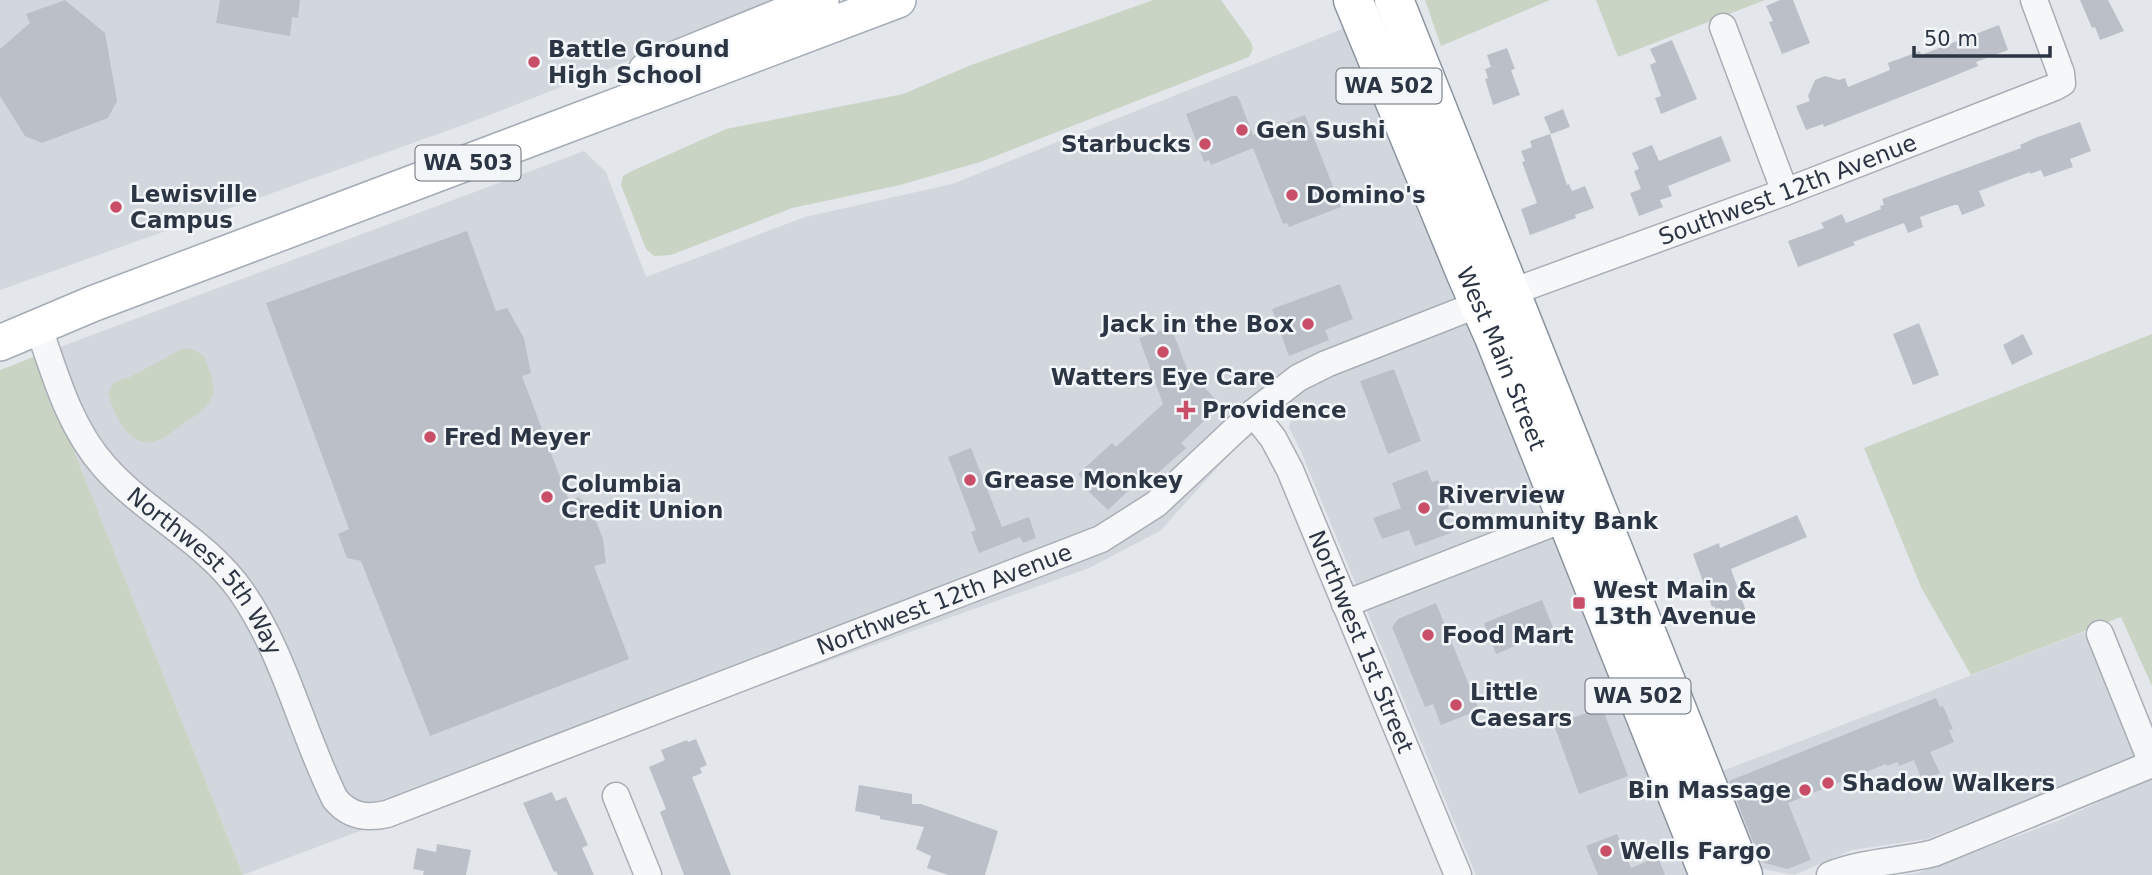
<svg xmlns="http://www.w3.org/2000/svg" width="2152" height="875" viewBox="0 0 2152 875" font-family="'DejaVu Sans',sans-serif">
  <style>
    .built { fill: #d2d6dd }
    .green { fill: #cad4c5 }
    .building { fill: #bbc0c8 }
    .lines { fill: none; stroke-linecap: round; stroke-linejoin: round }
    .minor-casing { stroke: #a8aeb5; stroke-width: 29 }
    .major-casing { stroke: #a3acb6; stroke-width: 38 }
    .highway-casing { stroke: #8b95a1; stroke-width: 41 }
    .minor { stroke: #f6f7f9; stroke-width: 26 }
    .major { stroke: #fff; stroke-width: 35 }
    .highway { stroke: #fff; stroke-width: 38 }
    .poi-dot { fill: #c94f69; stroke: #f3f6f8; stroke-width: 2.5 }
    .labels { text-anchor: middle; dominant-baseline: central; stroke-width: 5; stroke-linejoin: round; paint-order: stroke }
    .shield { fill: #f3f6f8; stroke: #686f79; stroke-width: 2 }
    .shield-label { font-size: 21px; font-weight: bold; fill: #2c3543 }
    .poi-label { font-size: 23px; font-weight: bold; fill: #2c3543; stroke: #f3f6f8; text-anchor: start }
    .street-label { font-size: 23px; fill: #2c3543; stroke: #f3f6f8 }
  </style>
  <rect width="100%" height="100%" fill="#e3e7eb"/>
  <path class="built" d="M0 0H785L466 124 0 290Z
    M1350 26 1695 875H1476L1302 454 1289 427 1296 407 1238 445 1160 531 1089 568 495 780 243 875 36 356 584 151 606 172 646 277 805 217 952 184Z
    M2084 632 2137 757 1927 839 1852 850 1794 875 1758 868 1720 772Z
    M2152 777V875H1899L1917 873 2060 820Z"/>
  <path class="green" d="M1153 0H1221L1251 42 1253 49 1249 57 980 162 900 185 792 208 671 255 654 256 646 249 621 185 623 176 634 170 726 129 903 94 971 65Z
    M1425 0H1550L1441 46Z
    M1596 0H1765L1618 57Z
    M2152 334V686L2121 617 1971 675 1921 587 1864 448Z
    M184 348 195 350 204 356C208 367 215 381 213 393 210 408 195 416 184 423 175 429 166 438 156 441 129 450 114 414 108 393L114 382 130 377Z
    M36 356 243 875H0V370Z"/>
  <path class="building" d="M65 0 105 33 117 101 108 118 42 143 25 136 0 96V49L30 23 26 14Z
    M220 0H300L298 18 292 17 290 36 216 23Z
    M1780 0H1793L1810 43 1782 54 1769 22 1773 21 1766 6Z
    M2080 0H2108L2124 31 2100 40 2095 27 2092 28Z
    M1999 25 2008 50 1976 62 1978 66 1944 80 1824 127 1823 124 1806 130 1796 106 1810 101 1808 96 1815 80 1825 76 1839 80 1845 78 1848 87 1890 70 1888 63 1920 51 1921 55Z
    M1672 40 1697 99 1661 114 1655 98 1661 96 1650 65 1656 62 1650 49Z
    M1507 48 1515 69 1511 70 1520 95 1493 105 1485 79 1488 78 1485 69 1491 67 1487 55Z
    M1232 96H1237L1240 101 1253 135 1305 115 1341 207 1289 227 1287 223 1283 224 1253 148 1211 165 1209 160 1204 162 1186 114Z
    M1563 109 1570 127 1551 134 1544 117Z
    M2080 122 2091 151 2070 159 2073 167 2044 177 2041 170 2030 174V172L1979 191 1985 206 1962 215 1958 205H1954L1920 217 1923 227 1908 233 1904 223 1853 242 1855 245 1798 267 1788 241 1824 228 1821 223 1842 214 1846 223 1881 209 1880 206 1884 205 1882 199 2021 148 2020 145 2035 138Z
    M1550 134 1567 185 1569 184 1572 191 1585 186 1594 208 1575 215 1576 218 1530 235 1521 209 1537 203 1522 162 1525 161 1521 151 1532 147 1530 141Z
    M1721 136 1731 161 1668 186 1672 196 1660 200 1663 207 1639 216 1630 193 1641 189 1634 171 1639 169 1632 153 1652 145 1659 161Z
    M467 231 496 311 507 308 524 338 531 373 522 376 569 501 579 497 594 516 603 539 606 563 594 566 629 659 430 736 361 561 347 558 338 534 349 529 266 303Z
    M1340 284 1353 319 1325 330 1329 340 1289 356 1272 309Z
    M1919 323 1939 375 1913 385 1893 334Z
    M1171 327 1187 369 1221 405 1181 443 1186 448 1149 481 1144 476 1108 510 1083 486 1087 484 1078 474 1112 443 1116 447 1163 404 1139 338Z
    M2023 334 2033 354 2012 365 2003 345Z
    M1394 369 1421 441 1388 454 1360 381Z
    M971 448 1002 527 1029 517 1036 538 1023 543 1020 537 979 553 971 532 976 530 948 457Z
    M1427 470 1432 482 1438 480 1452 517 1446 519 1451 533 1415 546 1409 530 1382 539 1373 518 1401 508 1392 483Z
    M1797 515 1807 537 1731 569 1747 614 1721 625 1714 606 1712 607 1693 554 1719 543 1720 548Z
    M1542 600 1554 630 1496 654 1484 623Z
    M1436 603 1479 710 1441 725 1433 704 1425 707 1392 627 1398 619Z
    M1936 698 1940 707 1943 706 1953 729 1949 730 1954 742 1930 752 1940 773 1922 780 1914 760 1899 766 1898 762 1887 766 1886 764 1788 803 1811 860 1787 869 1761 862 1729 781Z
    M1602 707 1628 776 1579 794 1554 725Z
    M696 739 707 765 700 768 702 773 692 777 731 875H684L660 812 666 809 649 767 665 760 661 750 687 740 688 742Z
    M859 785 912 794V804H921L998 831 985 875H948L927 868 931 856 916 849 924 827 880 819V816L855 811Z
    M552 792 556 801 566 797 588 845 582 848 594 875H558L556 871 554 872 523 803Z
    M1617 834 1631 868 1658 857 1665 875H1598L1586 846Z
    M437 844 471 850 466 875H423L424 871 413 869 417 848 436 852Z"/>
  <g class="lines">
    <defs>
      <g id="minor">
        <path d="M1723 27 1785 192"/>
        <path id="s1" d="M1512 292 1785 192 2055 87 2062 83 2061 73 2034 0"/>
        <path id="s2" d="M39 328C55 375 70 428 104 466 145 513 205 540 241 591 285 654 301 731 335 799 349 816 366 819 387 814L1101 539 1156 504 1253 413 1298 378 1326 364 1479 304"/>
        <path id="s3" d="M1253 413 1273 438 1290 470 1458 875"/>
        <path d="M1345 604 1566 518"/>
        <path d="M2100 634 2152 763"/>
        <path d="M616 796 648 875"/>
        <path d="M1830 875C1866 861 1898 862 1934 853L2152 764"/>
      </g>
      <path id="major" d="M646 71 821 0
        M0 343 92 304 898 0"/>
      <g id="highway">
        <path id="s4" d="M1353 0 1466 274 1494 337 1709 875"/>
        <path d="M1394 0 1743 875"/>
      </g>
    </defs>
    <use href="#minor" class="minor-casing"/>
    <use href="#major" class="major-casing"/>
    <use href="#highway" class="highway-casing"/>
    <use href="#minor" class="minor"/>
    <use href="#major" class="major"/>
    <use href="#highway" class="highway"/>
  </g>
  <g class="poi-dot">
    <circle cx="534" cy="62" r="7"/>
    <circle cx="1242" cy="130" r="7"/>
    <circle cx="1205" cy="144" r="7"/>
    <circle cx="1292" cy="195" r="7"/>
    <circle cx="116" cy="207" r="7"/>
    <circle cx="1308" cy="324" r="7"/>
    <circle cx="1163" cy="352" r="7"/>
    <path d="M1182.5 399.5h7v7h7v7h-7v7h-7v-7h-7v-7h7z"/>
    <circle cx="430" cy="437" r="7"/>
    <circle cx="970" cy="480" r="7"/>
    <circle cx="547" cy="497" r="7"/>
    <circle cx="1424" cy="508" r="7"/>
    <rect x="1572" y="596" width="14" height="14" rx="3.5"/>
    <circle cx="1428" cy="635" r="7"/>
    <circle cx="1456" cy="705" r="7"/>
    <circle cx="1828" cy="783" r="7"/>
    <circle cx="1805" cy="790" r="7"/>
    <circle cx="1606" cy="851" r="7"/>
  </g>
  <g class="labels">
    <g class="shield">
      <rect x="1336.5" y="68.5" width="105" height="35" rx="5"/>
      <rect x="415.5" y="145.5" width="105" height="35" rx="5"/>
      <rect x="1585.5" y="678.5" width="105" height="35" rx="5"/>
    </g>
    <g class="shield-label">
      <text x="1389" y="86">WA 502</text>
      <text x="468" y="163">WA 503</text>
      <text x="1638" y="696">WA 502</text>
    </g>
    <g class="poi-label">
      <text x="548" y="49">Battle Ground<tspan x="548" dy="26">High School</tspan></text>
      <text x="1256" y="130">Gen Sushi</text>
      <text x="1191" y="144" text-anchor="end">Starbucks</text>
      <text x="130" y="194">Lewisville<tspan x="130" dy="26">Campus</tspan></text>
      <text x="1306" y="195">Domino's</text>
      <text x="1294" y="324" text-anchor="end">Jack in the Box</text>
      <text x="1163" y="377" text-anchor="middle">Watters Eye Care</text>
      <text x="1202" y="410">Providence</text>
      <text x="444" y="437">Fred Meyer</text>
      <text x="984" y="480">Grease Monkey</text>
      <text x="561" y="484">Columbia<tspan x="561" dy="26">Credit Union</tspan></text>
      <text x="1438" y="495">Riverview<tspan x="1438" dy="26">Community Bank</tspan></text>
      <text x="1593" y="590">West Main &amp;<tspan x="1593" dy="26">13th Avenue</tspan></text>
      <text x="1442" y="635">Food Mart</text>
      <text x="1470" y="692">Little<tspan x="1470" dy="26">Caesars</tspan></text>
      <text x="1842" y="783">Shadow Walkers</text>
      <text x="1791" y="790" text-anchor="end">Bin Massage</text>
      <text x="1620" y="851">Wells Fargo</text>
    </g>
    <g class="street-label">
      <text stroke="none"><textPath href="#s1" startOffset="294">Southwest 12th Avenue</textPath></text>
      <text stroke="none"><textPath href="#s4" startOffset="388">West Main Street</textPath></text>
      <text stroke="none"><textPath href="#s2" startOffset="301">Northwest 5th Way</textPath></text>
      <text stroke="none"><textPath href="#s2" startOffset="1223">Northwest 12th Avenue</textPath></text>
      <text stroke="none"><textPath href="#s3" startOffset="254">Northwest 1st Street</textPath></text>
    </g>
  </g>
  <path d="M1914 46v10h136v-10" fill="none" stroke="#2c3543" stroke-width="3.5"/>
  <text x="1924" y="46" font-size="21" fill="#2c3543" stroke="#f3f6f8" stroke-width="5" paint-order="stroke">50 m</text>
</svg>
